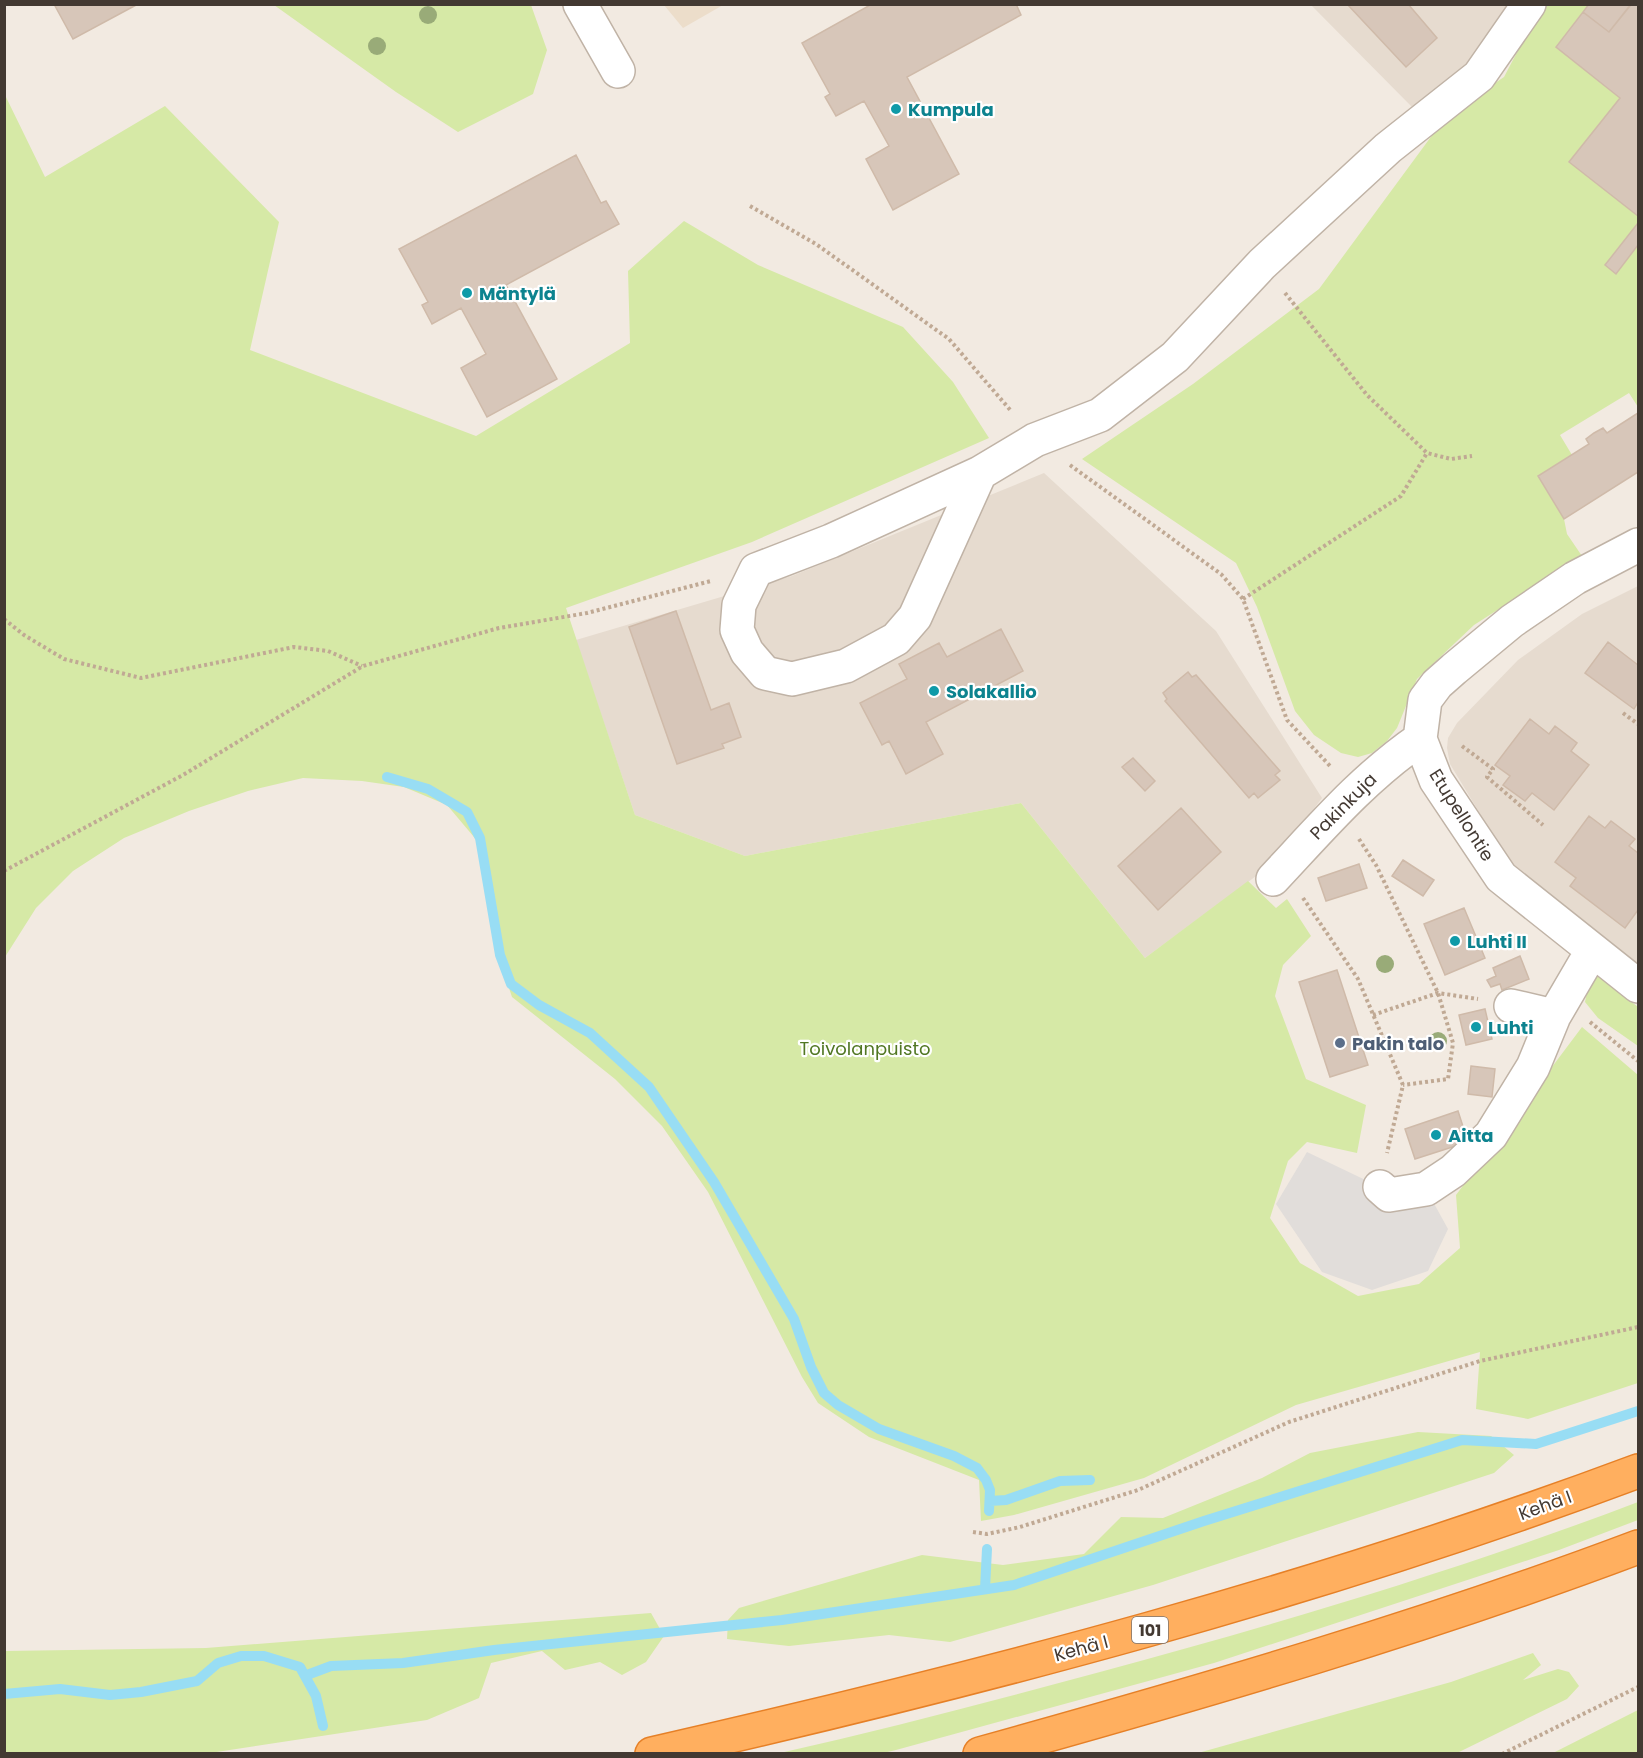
<svg xmlns="http://www.w3.org/2000/svg" width="1643" height="1758" viewBox="0 0 1643 1758" font-family="Poppins,sans-serif">
  <style>
    .residential { fill: #e6dbcf }
    .education { fill: #ecddca }
    .green { fill: #d6e9a6 }
    .parking { fill: #e1ddda }
    .lines { fill: none; stroke-linecap: round; stroke-linejoin: round }
    .stream { stroke: #98ddf4; stroke-width: 10 }
    .building { fill: #d7c6b9; stroke: #cfbaa9; stroke-width: 1.5 }
    .minor-casing { stroke: #c0b3a6; stroke-width: 36 }
    .highway-casing { stroke: #e68027; stroke-width: 36 }
    .path { stroke: #c0a994; stroke-width: 4; stroke-dasharray: 3 3; stroke-linecap: butt }
    .minor { stroke: #fff; stroke-width: 33 }
    .highway { stroke: #ffaf5f; stroke-width: 33 }
    .tree { fill: #99ab78 }
    .culture-dot { fill: #0f9aa8; stroke: #fff; stroke-width: 2 }
    .service-dot { fill: #5c6f8a; stroke: #fff; stroke-width: 2 }
    .labels { text-anchor: middle; dominant-baseline: central; stroke-width: 4.5; stroke-linejoin: round; paint-order: stroke }
    .shield { fill: #fff; stroke: #7b7470; stroke-width: 1.5 }
    .shield-label { font-size: 16px; font-weight: bold; fill: #433932 }
    .culture-label { font-size: 18px; font-weight: bold; fill: #0d838f; stroke: #fff; text-anchor: start }
    .street-label { font-size: 18px; fill: #433932; stroke: #fff }
    .service-label { font-size: 18px; font-weight: bold; fill: #4e5e75; stroke: #fff; text-anchor: start }
    .park-label { font-size: 18px; fill: #517723; stroke: #fff }
  </style>
  <rect width="100%" height="100%" fill="#f2eae1"/>
  <path class="residential" d="M1311 5H1516L1469 65 1412 107Z
    M1044 473 1216 631 1322 798 1271 865 1145 958 1021 803 745 856 635 815 576 640 792 576Z
    M1638 586V964L1508 860 1450 764 1447 748 1448 738 1457 723 1518 660 1582 614Z"/>
  <path class="education" d="M664 5H723L683 28Z"/>
  <path class="green" d="M274 5H531L547 50 533 94 458 132 396 92Z
    M1542 5H1631L1609 32 1583 12 1556 47 1620 98 1570 162 1638 216V407L1629 393 1560 435 1572 455 1538 476 1564 519 1567 534 1582 556 1474 625 1417 679 1397 728 1387 741 1372 753 1358 757 1341 753 1314 735 1295 711 1257 607 1236 563 1082 459 1193 384 1319 289 1447 115 1504 77Z
    M4 93 45 177 165 106 279 222 250 350 476 436 630 343 628 271 684 221 758 265 903 327 953 382 989 438 752 542 566 608 635 815 745 856 1021 803 1145 958 1248 881 1276 908 1287 899 1311 936 1283 965 1275 996 1306 1079 1366 1105 1357 1153 1307 1142 1288 1161 1270 1218 1300 1263 1358 1296 1419 1284 1460 1248 1456 1195 1582 1027 1638 1075V1383L1528 1419 1476 1409 1480 1352 1296 1405 1144 1478 1014 1515 981 1521 979 1480 869 1437 818 1403 802 1377 708 1192 662 1126 615 1079 512 997 498 955 479 843 447 805 404 787 362 781 303 778 248 791 189 811 124 838 73 871 36 908 5 957Z
    M1597 975 1638 1007V1046L1598 1018 1585 1002 1588 987Z
    M1418 1432 1491 1436 1514 1455 1494 1473 1153 1585 950 1642 889 1635 789 1646 727 1639 728 1620 739 1608 922 1555 1003 1565 1084 1554 1121 1517 1163 1518 1262 1478 1310 1453Z
    M1638 1502V1520L1559 1550 1214 1663 896 1750 879 1754 780 1753C887 1729 993 1701 1100 1672 1282 1623 1462 1569 1638 1502Z
    M651 1613 664 1636 646 1662 622 1675 600 1662 565 1670 542 1651 491 1663 479 1698 427 1720 210 1753H5V1651L206 1648Z
    M1533 1653 1541 1665 1523 1680 1558 1669 1569 1672 1579 1686 1567 1699 1457 1753H1198L1451 1682Z
    M1638 1710V1753H1553Z"/>
  <path class="parking" d="M1307 1152 1380 1187 1426 1189 1448 1229 1428 1271 1372 1290 1322 1272 1276 1204Z"/>
  <g class="lines">
    <path class="stream" d="M387 777 428 789 467 812 480 838 500 955 511 984 539 1005 590 1033 649 1087 714 1182 794 1319 811 1367 824 1393 838 1405 879 1429 954 1456 977 1468 986 1480 990 1490 989 1511
      M990 1501 1006 1500 1060 1481 1090 1480
      M985 1589 987 1549
      M307 1675 331 1666 403 1663 494 1650 782 1620 1014 1585 1204 1521 1462 1440 1536 1444 1638 1411
      M4 1694 60 1689 110 1695 141 1692 197 1681 218 1663 241 1656H264L300 1667 316 1696 323 1726"/>
  </g>
  <path class="building" d="M54 4H138L73 39Z
    M872 4H1016L1021 15 907 77 959 174 893 210 866 159 889 146 864 101 836 116 825 97 830 94 802 43Z
    M1347 4H1408L1437 38 1406 67Z
    M1589 4H1628L1630 6 1609 32 1583 12Z
    M1631 4H1638V216L1569 162 1620 98 1556 47 1583 12 1609 32Z
    M576 155 601 203 606 201 619 224 506 285 557 379 487 417 461 368 486 354 461 308 432 324 422 305 428 302 399 249Z
    M1638 223V245L1616 274 1605 265Z
    M1638 413V472L1564 519 1538 476 1589 444 1586 439 1594 433 1603 428 1607 433Z
    M676 611 711 710 729 703 741 737 722 744 724 748 677 764 629 627Z
    M1001 629 1023 671 926 722 943 754 906 774 889 741 882 745 860 703 907 679 899 664 939 643 947 657Z
    M1608 642 1638 665V702L1634 709 1585 673Z
    M1188 672 1192 677 1196 675 1280 771 1275 775 1280 780 1258 798 1254 793 1249 798 1165 701 1167 699 1163 693Z
    M1530 719 1549 734 1555 726 1577 743 1571 751 1589 765 1554 810 1532 793 1525 801 1503 785 1510 776 1495 765Z
    M1133 758 1155 781 1145 791 1122 767Z
    M1181 808 1221 852 1158 910 1118 866Z
    M1589 816 1605 828 1611 821 1635 839 1629 846 1638 853V910L1625 928 1570 886 1576 878 1555 862Z
    M1403 860 1434 880 1423 896 1392 876Z
    M1359 864 1367 888 1326 901 1318 878Z
    M1464 908 1485 958 1445 975 1424 924Z
    M1520 956 1529 979 1502 990 1500 984 1491 987 1487 980 1496 976 1493 968Z
    M1337 970 1368 1065 1330 1077 1299 982Z
    M1485 1009 1492 1039 1466 1045 1459 1015Z
    M1471 1066 1495 1069 1492 1097 1468 1094Z
    M1458 1111 1468 1142 1415 1159 1405 1129Z"/>
  <g class="lines">
    <defs>
      <path id="minor" d="M580 4 618 71
        M980 473 915 617 896 639 846 666 792 679 765 673 747 652 737 630 739 605 756 570 831 541 980 473 1035 440 1100 415 1175 357 1262 264 1388 148 1479 76 1529 4
        M1638 545 1575 578 1512 621 1454 669 1437 684 1425 700 1420 739 1436 780 1501 877 1638 986
        M1273 879C1320 829 1363 778 1420 739
        M1511 1006 1554 1016
        M1380 1187 1389 1195 1426 1189 1453 1171 1491 1135 1533 1067 1554 1016 1592 951"/>
      <path id="highway" d="M652 1754C986 1678 1317 1591 1638 1471
        M980 1754C1202 1692 1423 1628 1638 1547"/>
    </defs>
    <use href="#minor" class="minor-casing"/>
    <use href="#highway" class="highway-casing"/>
    <path class="path" d="M750 206 816 244 949 339 1012 412
      M1285 293 1367 395 1427 453 1451 459 1472 456
      M1070 465 1221 574 1243 599 1287 720 1331 767
      M1243 599 1401 496 1427 453
      M4 619 24 635 64 659 141 678 294 647 328 651 362 666
      M1623 713 1638 724
      M1462 746 1493 769 1487 777 1543 825
      M1359 839 1376 865 1438 993 1453 1043 1448 1079 1403 1085
      M4 871 183 775 363 666 499 628 587 613 711 581
      M1303 898 1358 979 1403 1085 1387 1153
      M1373 1015 1438 993 1478 999
      M1590 1022 1638 1061
      M973 1532 987 1534 1020 1527 1138 1490 1289 1422 1480 1361 1638 1327
      M1502 1754 1638 1687"/>
    <use href="#minor" class="minor"/>
    <use href="#highway" class="highway"/>
  </g>
  <g class="tree">
    <circle cx="428" cy="15" r="9"/>
    <circle cx="377" cy="46" r="9"/>
    <circle cx="1385" cy="964" r="9"/>
    <circle cx="1438" cy="1041" r="9"/>
  </g>
  <g class="culture-dot">
    <circle cx="896" cy="109" r="6"/>
    <circle cx="467" cy="293" r="6"/>
    <circle cx="934" cy="691" r="6"/>
    <circle cx="1455" cy="941" r="6"/>
    <circle cx="1476" cy="1027" r="6"/>
    <circle cx="1436" cy="1135" r="6"/>
  </g>
  <circle class="service-dot" cx="1340" cy="1043" r="6"/>
  <g class="labels">
    <rect class="shield" x="1132" y="1617" width="36" height="26" rx="4.5"/>
    <g class="shield-label">
      <text x="1150" y="1630">101</text>
    </g>
    <g class="culture-label">
      <text x="908" y="109">Kumpula</text>
      <text x="479" y="293">Mäntylä</text>
      <text x="946" y="691">Solakallio</text>
      <text x="1467" y="941">Luhti II</text>
      <text x="1488" y="1027">Luhti</text>
      <text x="1448" y="1135">Aitta</text>
    </g>
    <g class="street-label">
      <text transform="translate(1343 806) rotate(-45)">Pakinkuja</text>
      <text transform="translate(1462 815) rotate(58)">Etupellontie</text>
      <text transform="translate(1545 1505) rotate(-20)">Kehä I</text>
      <text transform="translate(1081 1648) rotate(-15)">Kehä I</text>
    </g>
    <g class="service-label">
      <text x="1352" y="1043">Pakin talo</text>
    </g>
    <g class="park-label">
      <text x="865" y="1048">Toivolanpuisto</text>
    </g>
  </g>
  <rect width="1643" height="1758" fill="none" stroke="#433932" stroke-width="12"/>
</svg>
